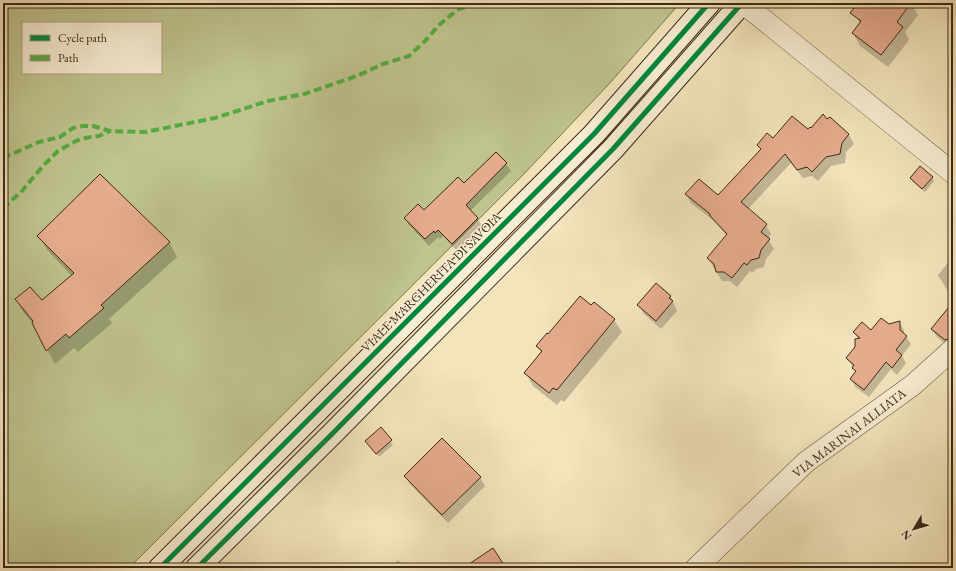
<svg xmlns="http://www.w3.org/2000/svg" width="956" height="571" viewBox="0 0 956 571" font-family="'EB Garamond',serif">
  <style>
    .green { fill: #bfc38d; stroke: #7e7651; fill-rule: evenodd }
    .shadow { fill: #0003 }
    .building { fill: #e5ab8d; stroke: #3d2915 }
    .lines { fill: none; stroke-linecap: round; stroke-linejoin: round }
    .street-casing { stroke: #6a583f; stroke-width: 22 }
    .secondary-casing { stroke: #3d2915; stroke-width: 24 }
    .street { stroke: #f7edd3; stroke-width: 21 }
    .secondary { stroke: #f7edd3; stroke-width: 22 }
    .quiet { stroke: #55ab42; stroke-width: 4; stroke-dasharray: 8 4; stroke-linecap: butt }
    .cycleway-casing { stroke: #f7edd3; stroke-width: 8 }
    .cycleway { stroke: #00873e; stroke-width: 5 }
    .labels { text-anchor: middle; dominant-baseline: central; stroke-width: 3; stroke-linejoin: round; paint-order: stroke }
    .street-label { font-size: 13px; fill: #3d2915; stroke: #f7edd3 }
  </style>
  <rect width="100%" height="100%" fill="#f3e4bc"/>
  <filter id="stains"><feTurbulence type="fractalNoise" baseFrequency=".005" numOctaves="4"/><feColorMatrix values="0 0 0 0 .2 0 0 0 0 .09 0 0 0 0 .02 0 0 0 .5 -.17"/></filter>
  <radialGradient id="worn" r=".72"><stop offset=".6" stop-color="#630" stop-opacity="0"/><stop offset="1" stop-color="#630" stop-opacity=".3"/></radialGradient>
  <path class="green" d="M3 3H680L609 84 522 176 129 568H3ZM23 23H161V73H23Z"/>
  <path class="shadow" d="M866 3H911L918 15 905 32 909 40 888 67 860 46 853 33 860 24 856 16Z
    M830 118 849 135 854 144 846 152 845 163 831 166 818 181 812 176 803 178 791 163 748 209 766 225 771 234 768 239 774 249 766 259 764 267 756 269 752 273 750 271 737 287 730 281H722L708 259 727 236 714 221 691 203 686 194 719 196 761 151 758 145 773 140 811 130Z
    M496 153 506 164 511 171 470 211 478 219 482 226 457 251 443 236 440 239 438 237 429 246 409 225 405 218 424 212 464 184Z
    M932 177 934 181 925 192 913 182 911 178Z
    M39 236 169 242 177 257 109 319 112 323 78 352 74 348 55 364 35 326 24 313 16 299 41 301 72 276 47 250Z
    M953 256V296L949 293 938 275 947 264 949 257Z
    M657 285 671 297 677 311 661 329 644 314 639 305Z
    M591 307 614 320 622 332 564 402 561 400 557 405 533 386 526 373 542 354 537 346 548 336Z
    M953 312V347L950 348 937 337 932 329Z
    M899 322 904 330V334L911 344 902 356 906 363 897 375 891 369 869 397 855 387 851 379 856 372 847 358 856 347 858 339 854 332 871 331Z
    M381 429 393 445 379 457 366 441Z
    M405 476 480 477 485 486 448 523 410 484Z
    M398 560 406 568H391Z"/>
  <path class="building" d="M858 3H911L897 22 903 27 881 55 852 33 861 21 850 13Z
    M823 114 827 119 830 117 849 134 842 143 840 154 826 157 812 172 807 167 797 170 785 154 741 202 767 224 761 232 770 239 761 250 759 258 751 260 747 265 744 263 732 278 724 272H716L714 264 707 258 727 234 711 217 709 213 685 194 699 179 718 195 761 149 757 145 767 133 773 138 792 116 808 129 810 127 811 128Z
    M496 152 507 163 466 205 478 218 452 244 438 230 435 233 434 231 425 239 404 218 418 204 424 210 458 177 464 183Z
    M920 166 933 177 922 189 910 178Z
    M100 174 170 242 101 305 104 308 69 338 66 334 46 351 32 323 33 321 15 299 30 287 42 300 74 273 37 236Z
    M656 283 671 296 669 298 673 301 656 321 637 305Z
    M580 296 591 305 594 302 615 319 557 390 553 388 549 393 524 373 542 351 536 346 547 333 548 334Z
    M953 302V337L945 340 931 329Z
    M881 318 889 324 900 321V330L907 336 896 350 902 355 892 368 886 362 864 390 850 379 856 371 852 368 854 365 846 358 855 347V339L860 338 853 332 862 322 871 330Z
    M381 427 392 440 376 454 365 441Z
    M442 438 481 477 442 515 404 476Z
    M493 548 506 568H463Z"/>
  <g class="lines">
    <defs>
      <path id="street" d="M743 3 953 173
        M696 568 806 462 913 385 953 349"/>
      <path id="secondary" d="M160 568 594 134 709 3
        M197 568 332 434 613 149 742 3"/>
    </defs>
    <use href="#street" class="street-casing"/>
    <use href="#secondary" class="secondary-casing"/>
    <use href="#street" class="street"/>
    <use href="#secondary" class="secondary"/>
    <path class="quiet" d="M3 158 39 142 60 137 73 128 83 126H93L110 131 145 132 215 118 268 101 304 94 357 76 383 64 409 56 426 40 439 25 457 10 475 3
      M3 208 21 192 43 166 58 151 76 141 85 138 99 136 110 131"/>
    <defs>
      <path id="cycleway" d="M160 568 594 134 709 3
        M197 568 332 434 613 149 742 3"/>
    </defs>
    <use href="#cycleway" class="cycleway-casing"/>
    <use href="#cycleway" class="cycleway"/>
  </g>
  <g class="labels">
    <g class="street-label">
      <text transform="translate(431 282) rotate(-45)">VIALE MARGHERITA DI SAVOIA</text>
      <text transform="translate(849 433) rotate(-37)">VIA MARINAI ALLIATA</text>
    </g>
  </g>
  <rect width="956" height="571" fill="none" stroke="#f3e4bc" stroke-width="16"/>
  <rect x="4" y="4" width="948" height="563" fill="none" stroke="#3d2915" stroke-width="2"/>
  <rect x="8" y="8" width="940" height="555" fill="none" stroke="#3d2915"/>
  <rect x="22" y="22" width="140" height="52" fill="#f7edd3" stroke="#ad9f87"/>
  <rect x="30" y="35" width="20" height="6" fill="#00873e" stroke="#ad9f87"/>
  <text x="58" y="42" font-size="12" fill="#3d2915">Cycle path</text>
  <rect x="30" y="55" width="20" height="6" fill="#55ab42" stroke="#ad9f87"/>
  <text x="58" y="62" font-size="12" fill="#3d2915">Path</text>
  <g transform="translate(914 529) rotate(232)" stroke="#f7edd3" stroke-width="3" paint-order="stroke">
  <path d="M0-3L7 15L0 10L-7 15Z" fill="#3d2915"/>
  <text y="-6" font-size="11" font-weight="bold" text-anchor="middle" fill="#3d2915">N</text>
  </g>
  <rect width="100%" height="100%" filter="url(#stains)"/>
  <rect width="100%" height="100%" fill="url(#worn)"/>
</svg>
